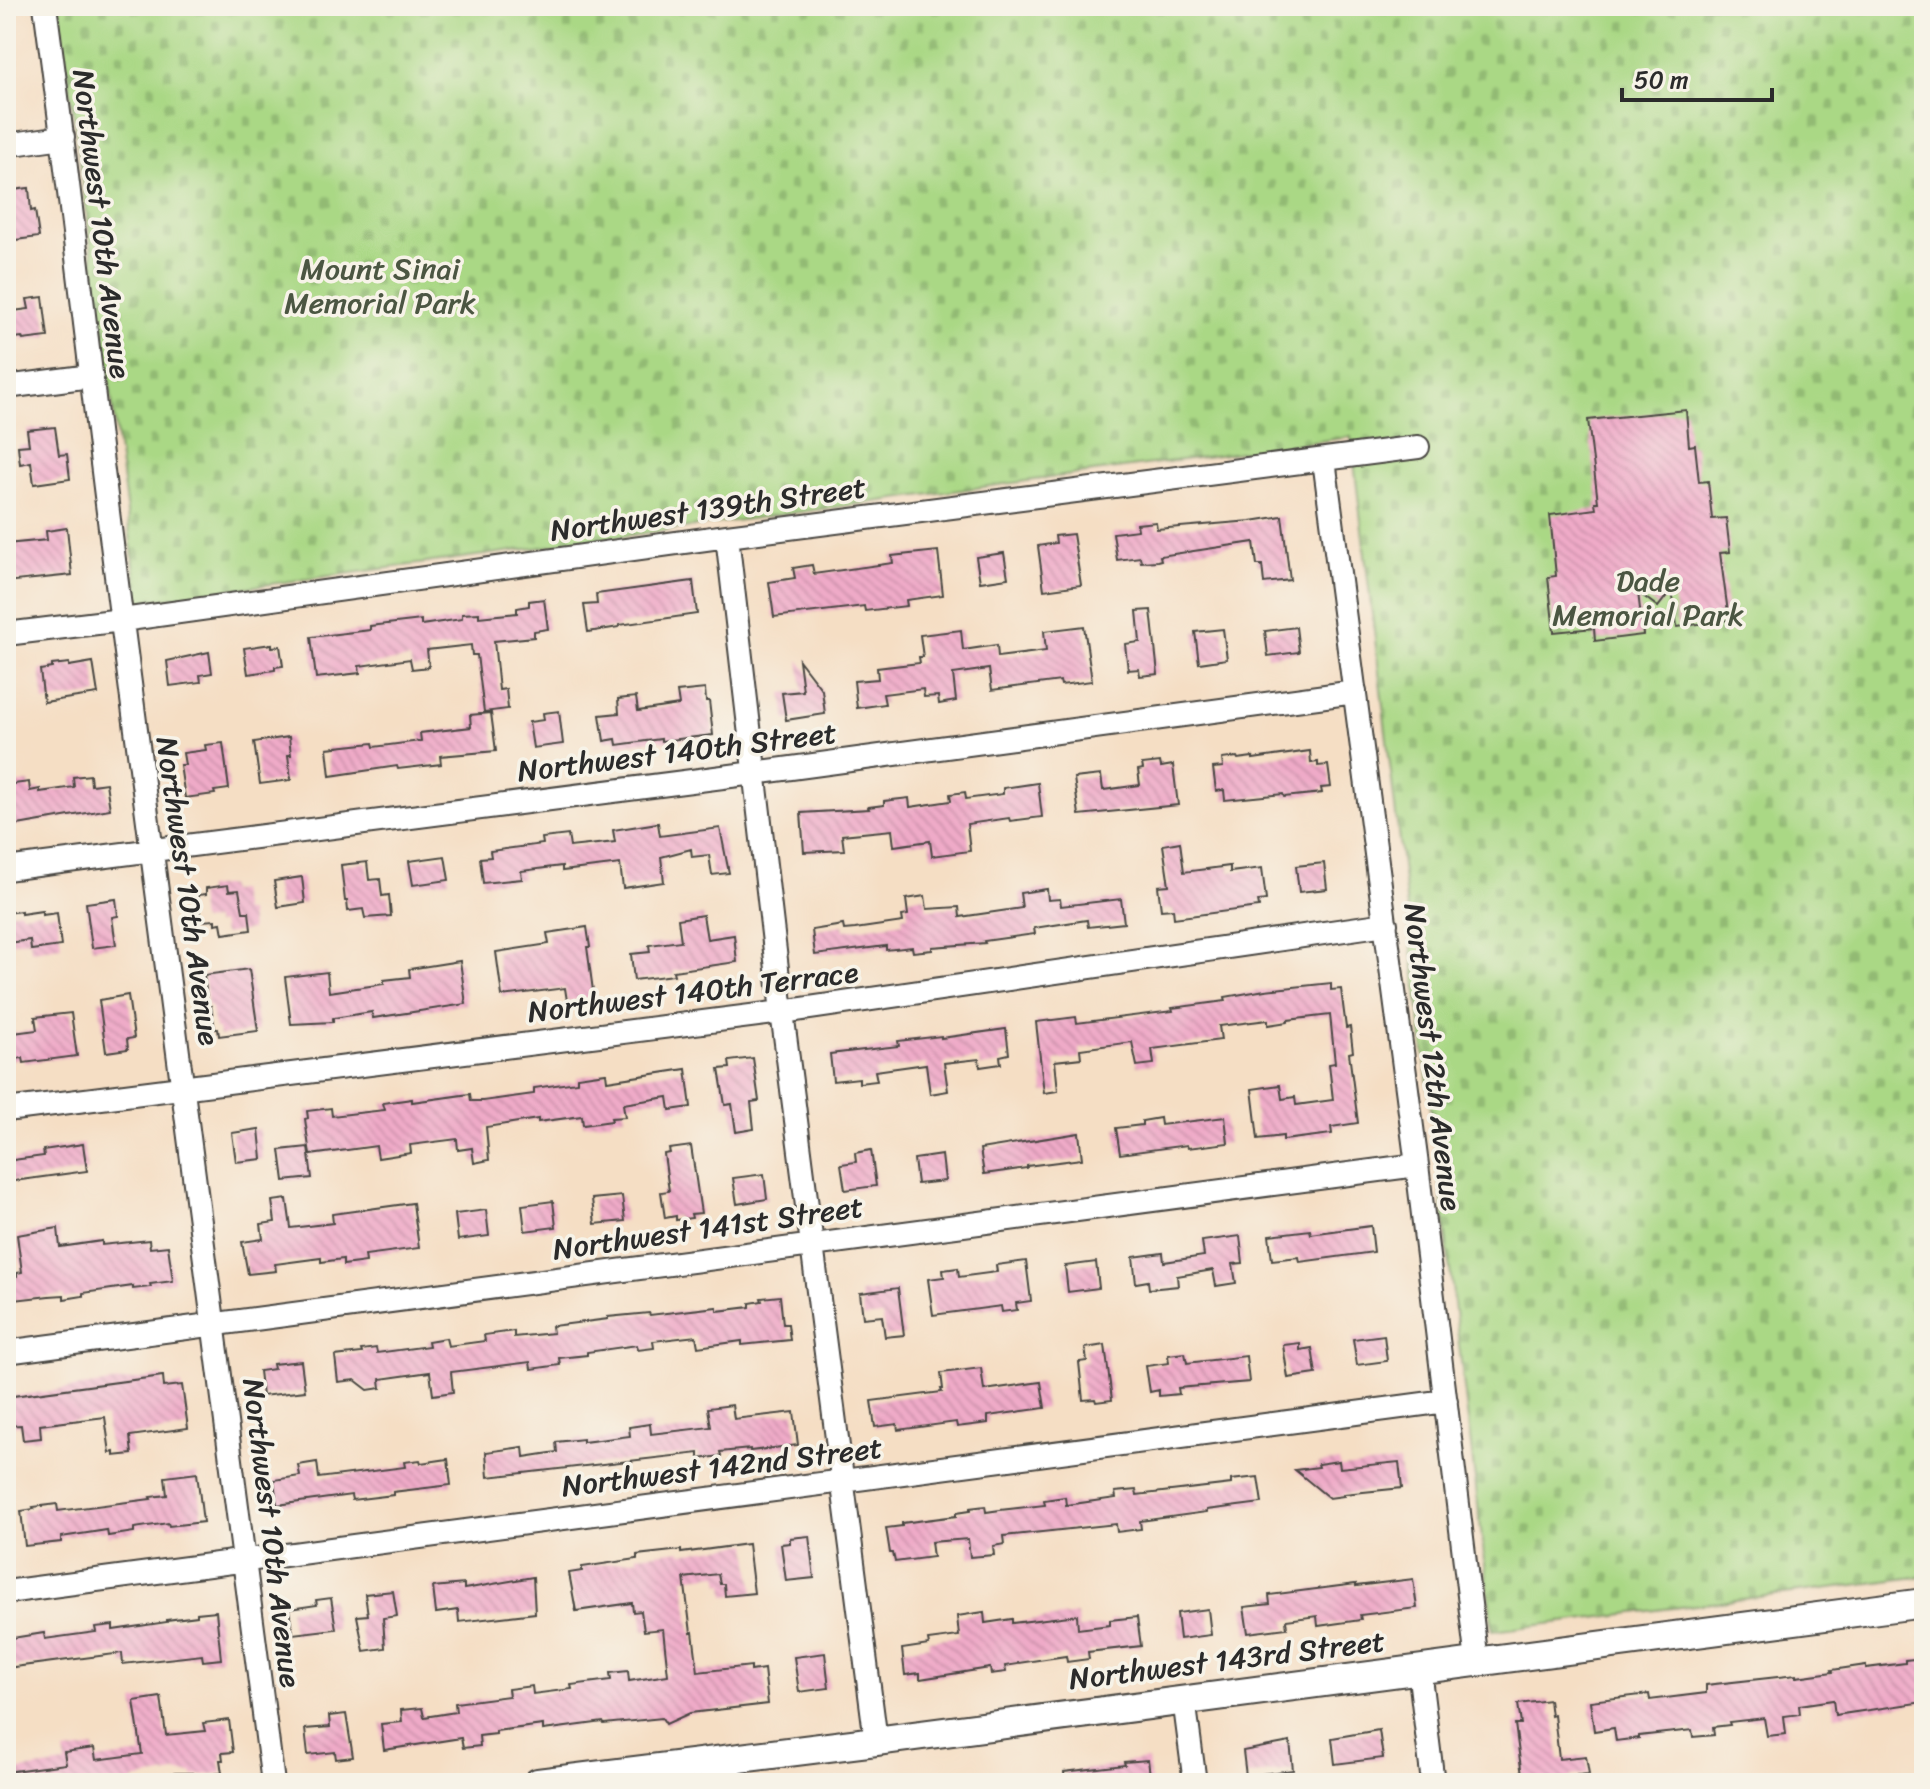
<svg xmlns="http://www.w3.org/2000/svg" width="1930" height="1789" viewBox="0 0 1930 1789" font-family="Sriracha,sans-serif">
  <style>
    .cemetery { fill: url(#cemetery-stones); stroke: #6a8258; stroke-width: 2 }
    .building { fill: url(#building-back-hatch) }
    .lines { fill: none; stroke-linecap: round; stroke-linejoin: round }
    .minor-casing { stroke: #494642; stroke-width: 26 }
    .tertiary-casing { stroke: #494642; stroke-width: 32 }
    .minor { stroke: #fff; stroke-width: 22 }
    .tertiary { stroke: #fff; stroke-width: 28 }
    .labels { text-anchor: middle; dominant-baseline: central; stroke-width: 7; stroke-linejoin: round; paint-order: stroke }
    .street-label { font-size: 30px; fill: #2b2b2b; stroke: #f7f3e8 }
    .park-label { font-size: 30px; fill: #4b5642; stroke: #f7f3e8 }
  </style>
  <defs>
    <pattern id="cemetery-stones" width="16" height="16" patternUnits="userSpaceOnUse" patternTransform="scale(2)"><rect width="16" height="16" fill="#aad885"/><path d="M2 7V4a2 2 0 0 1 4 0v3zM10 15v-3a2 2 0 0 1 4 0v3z" fill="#92ba73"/></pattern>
    <pattern id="building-back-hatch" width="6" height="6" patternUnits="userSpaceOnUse" patternTransform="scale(2)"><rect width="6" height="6" fill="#efaac8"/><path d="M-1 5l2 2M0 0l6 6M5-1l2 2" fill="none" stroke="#cd92ac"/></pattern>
  </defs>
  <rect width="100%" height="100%" fill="#f7f3e8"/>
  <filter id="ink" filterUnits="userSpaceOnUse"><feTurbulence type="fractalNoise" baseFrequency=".0125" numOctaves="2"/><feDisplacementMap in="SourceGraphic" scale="16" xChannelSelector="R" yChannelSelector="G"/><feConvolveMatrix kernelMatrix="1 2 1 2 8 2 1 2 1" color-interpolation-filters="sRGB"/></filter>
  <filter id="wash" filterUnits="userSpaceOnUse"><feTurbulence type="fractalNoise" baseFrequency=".006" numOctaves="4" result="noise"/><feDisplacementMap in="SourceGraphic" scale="32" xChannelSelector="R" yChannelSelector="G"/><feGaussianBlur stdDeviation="1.8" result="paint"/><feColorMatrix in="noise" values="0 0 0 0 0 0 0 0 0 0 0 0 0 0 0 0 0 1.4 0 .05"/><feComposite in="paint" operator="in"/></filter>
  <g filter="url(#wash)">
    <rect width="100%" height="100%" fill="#f5dec4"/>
    <path class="cemetery" d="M59 6H1924V1576L1493 1631 1351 437 139 602Z"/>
    <g id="blocks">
      <path class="building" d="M29 188 31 211 35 210 39 237 7 241 6 191Z
        M43 297 48 337 23 340 22 337 6 339V312L29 309 27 299Z
        M1686 410 1689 446 1695 445 1699 482 1708 481 1712 519 1726 518 1730 552 1720 553 1729 620 1677 627 1672 589 1658 607 1638 592 1643 635 1595 641 1594 628 1554 632 1548 577 1556 576 1550 515 1596 509 1595 502H1598L1588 420Z
        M55 427 59 455 67 454 70 479 34 484 31 462 20 464 18 446 29 445 27 430Z
        M1282 516 1290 580 1264 583 1262 565H1257L1254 542 1160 556 1161 560 1157 561 1141 562 1140 557 1117 560 1113 533 1138 530 1137 524 1156 522 1157 529 1251 521Z
        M67 528 72 575 6 582V544L47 540 46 531Z
        M1073 534 1081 585 1044 590 1038 546 1056 543 1055 536Z
        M938 551 943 595 906 600 907 606 865 611 864 606 774 617 769 582 795 578 793 568 812 565 814 574 893 563 892 556Z
        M1004 553 1008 578 980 582 976 557Z
        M693 581 697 614 619 625V627L588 632 584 605 597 604 596 594Z
        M544 599 548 629 534 631V637L494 641 499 690 506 689 508 709 484 712 477 655H472L471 645 427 650 429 667 412 669 410 659 359 666 360 673 316 678 311 637 370 630V626L421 620V625L462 619V614L479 613V617L517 613V608L529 606V601Z
        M1151 610 1158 674 1140 676 1139 669 1128 670 1125 644 1140 642 1137 611Z
        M1084 626 1092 681 1061 685 1060 681 992 690 989 669 953 674 956 701 939 704 938 696 924 697 923 689 883 694 885 704 857 708 854 681 878 679 877 668 920 663 919 657H923L920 635 961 630 963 650 997 645 998 657 1046 651 1044 631Z
        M1296 627 1299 652 1268 656 1265 631Z
        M1223 629 1227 659 1199 663 1195 632Z
        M272 644V647L280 646 283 666 275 667V670L248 674 244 648Z
        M209 652 212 673 200 675 201 682 170 686 167 661Z
        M799 660 822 690 825 714 786 720 782 693 803 691Z
        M93 662 98 694 44 702 40 670 52 668V665L69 663V666Z
        M705 689 706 701H709L713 735 661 741V739L617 745 616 739 604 741 600 715 619 713 618 699 636 697 638 711 679 705 677 692Z
        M559 711 563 744 533 748 529 722 544 720 543 713Z
        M491 713 496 751 440 756 441 764 398 769 397 766 330 776 327 748 373 743 374 747 421 741 420 733 471 727 470 715Z
        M289 737 291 755H288L291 780 260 784 254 742Z
        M223 743 229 789 214 791 215 794 185 798 180 765H185L183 753 206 750 205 745Z
        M1310 751 1311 763 1318 762V766L1328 765 1331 787 1321 788 1322 793 1284 797 1283 794 1225 800 1224 790 1216 791 1213 768 1223 767 1222 759 1237 757 1238 759 1253 757V759Z
        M1160 762 1161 767 1173 765 1178 805 1079 815 1074 778 1101 775 1103 790 1140 785 1138 770 1143 769 1142 764Z
        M90 775 91 785 106 783 110 809 6 827V785L29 782 30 791 40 789V792L74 787 73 777Z
        M1038 783 1042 817 1010 821 1009 818 967 824 970 851 932 856 930 841 894 846 892 830 842 835 844 850 804 852 801 813 869 809 868 807 884 805V801L909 798 910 807 951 801 950 794 965 792 966 799 1003 794V788Z
        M658 823 660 836 720 828 729 873 712 875 709 855 692 857 691 849 661 857 664 882 623 888 620 864 562 871V866L521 871 522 879 483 883 480 858 491 857 490 851 543 844 542 838 568 835 570 847 615 842 613 830Z
        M1180 842 1184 872 1230 866V872L1262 868 1266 900 1258 901 1259 907 1174 918 1173 909 1161 910 1158 886 1169 885 1163 845Z
        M445 856 449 880 413 885 409 861Z
        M367 862 369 880 380 879 382 896 389 895 391 916 365 918 363 909 348 911 347 901H345L341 865Z
        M1324 863 1327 889 1299 892 1296 866Z
        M302 877 305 903 278 907 274 881Z
        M228 885 229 891 239 890 243 912H249L251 930 223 934 221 923 215 924V920L201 921 198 895 206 894V888Z
        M1047 889 1048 900 1060 899 1061 906 1121 899 1124 923 1088 927 1087 920 1034 928 1035 934 984 941 985 943 932 947V950L913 952 912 947 886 950V946L815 955 812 930 843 925 844 930 855 929 903 922 902 916 908 915 906 899 925 896 927 909 959 907 960 917 1022 908 1020 893Z
        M116 899 118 916 112 917 116 945 92 948 86 903Z
        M21 911V914L42 911V915L57 913 61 946 31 950 30 940 8 943 6 913Z
        M703 915 707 939 734 935 737 962 673 971 674 975 634 980 631 954 650 952 649 945 681 941 678 919Z
        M587 927 590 947H587L594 998 567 1001 565 988 502 996 496 952 549 944 547 933Z
        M460 961 466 1004 373 1018 372 1012 333 1018V1022L291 1024 285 977 327 972 329 992 384 984V980L410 977 409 969Z
        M249 969 258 1031 219 1036 218 1029H215L211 1006 208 1007 204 975Z
        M1331 983V990L1341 989 1346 1028 1350 1027 1353 1052 1349 1053 1358 1123 1331 1127 1332 1134 1283 1140V1136L1258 1139 1252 1089 1280 1085 1282 1099 1295 1097 1296 1105 1333 1100 1329 1064 1335 1063 1330 1015 1288 1020V1022L1268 1025V1020L1219 1026 1221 1040 1152 1049 1154 1064 1137 1066 1132 1042 1080 1049 1081 1058 1055 1061 1058 1091 1044 1093 1036 1022 1076 1017 1077 1023 1173 1011 1172 1008 1226 1001 1225 997 1265 990Z
        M128 995 134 1038 127 1039 128 1049 106 1052 99 1000Z
        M71 1013 77 1056 24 1063 23 1058 6 1060V1034L37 1030 35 1017Z
        M1006 1029 1009 1054 1000 1056 1001 1064 980 1067 979 1059 944 1063 948 1091 930 1094 926 1064 875 1071 877 1081 859 1083V1078L833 1081 830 1054 899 1046 898 1041 941 1036V1038Z
        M753 1058 759 1101 751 1102 754 1129 736 1132 732 1104 725 1105 719 1069 730 1068 729 1061Z
        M686 1069 691 1107 670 1110 668 1097 623 1104 625 1117 611 1118 612 1121 583 1125 582 1116 538 1122V1119L486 1127 489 1160 474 1163 472 1148 458 1150 457 1139 410 1145 411 1153 378 1158 376 1146 310 1155 305 1119 308 1118 307 1111 331 1108 332 1116 385 1110 383 1103 412 1099V1102L470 1094 471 1101H483L534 1094V1088L577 1082V1077L606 1073 607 1081Z
        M1225 1117 1228 1143 1188 1148 1187 1145 1120 1154 1116 1128 1142 1125V1121L1160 1118 1161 1125Z
        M259 1129 262 1159 236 1162 232 1133Z
        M1079 1133 1082 1159 1027 1166V1168L984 1174 980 1149Z
        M83 1144 87 1171 6 1182V1161L44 1156 43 1150Z
        M691 1146 701 1213 691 1214 692 1218 676 1220V1216L665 1218 661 1192 669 1191 664 1154 670 1153 669 1149Z
        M308 1147 312 1178 284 1181 280 1150Z
        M871 1150 876 1186 845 1190 841 1164 856 1162 855 1153Z
        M942 1155 945 1181 917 1184 914 1159Z
        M764 1174 767 1199 737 1204 733 1178Z
        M622 1196 625 1221 595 1224 592 1199Z
        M287 1199 291 1228 333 1223 332 1214 413 1203 419 1248 365 1255 366 1262 343 1265V1259L321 1262V1258L275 1264 276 1271 248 1274 242 1242 263 1239 261 1224 275 1222 272 1201Z
        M553 1201 556 1227 525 1231 522 1205Z
        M486 1210 489 1236 458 1240 455 1214Z
        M1371 1226 1374 1252 1300 1262 1299 1257 1272 1260 1269 1235 1310 1230 1311 1234Z
        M58 1228 60 1247 102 1241V1245L149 1240 150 1248 168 1246 173 1281 150 1284 151 1287 133 1289V1286L83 1293V1296L64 1299V1295L49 1296 6 1301V1277L17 1276V1273L22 1272 17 1235Z
        M1240 1236 1243 1263 1233 1264 1236 1283 1216 1286 1213 1270 1177 1276 1178 1286 1149 1289 1148 1281 1136 1283 1133 1257 1163 1253 1164 1262 1204 1256 1202 1241Z
        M1026 1261 1031 1301 1016 1303 1017 1310 1002 1312 1001 1306 933 1315 928 1279 944 1277 943 1270 958 1268 959 1277 997 1272 996 1265Z
        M1096 1262 1099 1288 1068 1292 1065 1266Z
        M898 1288 904 1335 885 1337 882 1316 863 1318 860 1293Z
        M780 1296 783 1324H788L790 1340 742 1345V1341L698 1347 696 1336 653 1341 654 1348 638 1350 637 1345 587 1352V1355L559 1358 560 1365 531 1369 530 1362 451 1372 453 1392 433 1395 430 1372 380 1379 381 1388 368 1390 355 1380 338 1382 335 1356 362 1353 361 1350 376 1348 377 1353 429 1346 428 1341 446 1338 448 1346 485 1341 484 1335 514 1331V1337L553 1333 552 1326 608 1319V1317L649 1313 650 1315 717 1307V1311L750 1307V1303L762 1301 761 1298Z
        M1384 1335 1387 1361 1357 1365 1353 1339Z
        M1300 1343V1350L1312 1348 1316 1374 1288 1378 1283 1345Z
        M1105 1345 1112 1400 1096 1402 1095 1399 1083 1400 1079 1362 1087 1361 1085 1348Z
        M1185 1353 1187 1363 1246 1356 1249 1382 1178 1388 1179 1394 1159 1396V1390L1150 1392 1146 1366 1169 1363 1168 1355Z
        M301 1361 305 1391 262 1396 259 1371 274 1369 273 1364Z
        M981 1368 984 1390 1041 1382 1045 1408 988 1416V1423L957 1427 956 1422 898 1430 897 1424 875 1427 871 1401 942 1392 941 1389H943L941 1373Z
        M163 1376 164 1387 182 1385 188 1428 130 1436 132 1454 114 1456V1452L110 1453 105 1417 40 1425 41 1438 23 1440 21 1425 6 1426V1397Z
        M732 1405 734 1419 794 1412 798 1445 750 1451V1449L720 1452 721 1456 699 1459V1453L488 1477 486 1452 523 1447 524 1457 557 1452 556 1442 583 1439V1442L630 1436 629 1427 650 1424 651 1434 711 1427 708 1408Z
        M448 1459 451 1485 393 1492V1495L352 1500 351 1495 277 1505 274 1480 300 1476 298 1465 317 1462 319 1478 405 1467 404 1462 420 1460 421 1463Z
        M1339 1461 1340 1468 1399 1462 1402 1488 1343 1494 1344 1496 1329 1498 1295 1470 1319 1467 1318 1464Z
        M197 1473 203 1522 169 1526 168 1523 134 1528V1532L108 1536 107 1530 61 1537V1542L25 1546 21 1511 34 1509 33 1507 57 1504 58 1511 151 1499 150 1497 167 1495 165 1477Z
        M1258 1477 1262 1503 1207 1510V1512L1140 1521 1141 1529 1117 1532 1116 1524 1004 1536 1005 1544 993 1546 994 1555 970 1557 968 1539 931 1542 933 1557 895 1562 893 1553H890L886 1528 902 1526V1523L956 1516V1513L970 1511V1508L985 1506 986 1512 1000 1510 1045 1505 1044 1500 1065 1497 1066 1505 1116 1498 1115 1492 1136 1490 1137 1495 1231 1484V1480Z
        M809 1536 814 1578 786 1581 781 1544 790 1543V1538Z
        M748 1544 754 1593 725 1596 724 1584H720L718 1574 684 1578 691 1633 693 1632 698 1672 751 1666V1671L764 1669 768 1704 690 1713 666 1724 662 1718 604 1724 603 1722 543 1730V1725L496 1731V1734L479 1736 480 1746 463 1748 461 1738 384 1750 381 1724 402 1722 401 1710 422 1708 424 1717 456 1712 455 1703 509 1696 508 1689 532 1686 533 1694 572 1689 571 1685 611 1680 610 1673 628 1671 629 1681 668 1675 663 1629 644 1631 641 1611 633 1612 632 1603 576 1611 569 1573 582 1571V1567L637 1559V1555L681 1550V1553Z
        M533 1577 535 1613 459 1622 458 1610 436 1613 433 1587 464 1584V1589Z
        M1413 1579 1417 1608 1360 1615 1361 1620 1318 1626 1317 1616 1286 1620 1287 1628 1248 1633 1244 1607 1270 1604 1269 1595 1356 1584V1586Z
        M393 1591 397 1616 383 1618 385 1648 364 1651 357 1616 368 1615 365 1594Z
        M331 1598 336 1629 293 1634 289 1609 317 1605 316 1600Z
        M1208 1609 1211 1635 1180 1639 1177 1613Z
        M216 1611 221 1659 203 1661 202 1655 123 1664 122 1653 6 1668V1639L44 1633 45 1639 96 1632 95 1627 113 1625V1630L167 1622V1620L197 1616V1613Z
        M984 1612 985 1623 1012 1619V1623L1077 1615 1078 1629 1110 1625V1620L1137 1617 1141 1646 1088 1652 1089 1659 1067 1662 1066 1656 1018 1663V1664L1005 1666 1006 1672 991 1674 990 1668 920 1679V1673L905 1675 902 1649 929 1645 928 1640 959 1636 957 1616Z
        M825 1653 829 1688 799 1692 794 1657Z
        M1924 1658V1702L1835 1715 1833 1700 1799 1705 1800 1714 1784 1716 1786 1734 1767 1736 1764 1718 1729 1722 1730 1725 1713 1727 1714 1735 1693 1737 1692 1730 1639 1736V1738L1616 1741 1614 1728 1594 1731 1590 1701 1649 1694 1650 1700 1706 1693V1685L1796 1675V1677L1833 1672 1832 1670 1866 1665V1668L1905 1663V1660Z
        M161 1697 166 1735 205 1731 203 1723 229 1720 233 1752 222 1753 223 1760H220L222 1773 193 1776V1773H176L133 1780V1783H6V1772L66 1764 64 1752 94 1748 96 1760 142 1754 134 1701Z
        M1549 1700 1551 1716 1554 1715 1559 1759 1586 1756 1589 1774 1571 1776V1779L1555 1782V1783H1523L1515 1724H1521L1518 1704Z
        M346 1714 353 1757 336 1759 335 1752 308 1755 305 1729 330 1727 329 1716Z
        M1379 1730 1383 1758 1335 1764 1332 1738Z
        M1290 1742 1293 1770 1246 1776 1243 1751Z
        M1148 1760 1151 1783H1065L1064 1772 1125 1765 1124 1762Z"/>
    </g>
  </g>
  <g filter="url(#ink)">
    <use href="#blocks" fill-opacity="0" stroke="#494642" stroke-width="2"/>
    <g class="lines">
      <defs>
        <path id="minor" d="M45 6C73 211 95 417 122 622 174 1009 225 1396 273 1783
          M6 145 63 137
          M6 387 91 376
          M1324 460 1417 1165 1477 1662
          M727 536 782 1012 876 1741
          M6 634 122 620 727 536 1418 447
          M6 869 754 773 1355 692
          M6 1110 782 1012 1386 924
          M6 1352 1417 1165
          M6 1592 1446 1401
          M1419 1669 1433 1783
          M1184 1699 1195 1783"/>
        <path id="tertiary" d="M538 1783 876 1741 1924 1603"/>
      </defs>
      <use href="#minor" class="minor-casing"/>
      <use href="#tertiary" class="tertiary-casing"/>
      <use href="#minor" class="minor"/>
      <use href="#tertiary" class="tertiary"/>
    </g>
  </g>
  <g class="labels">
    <g class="street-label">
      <text transform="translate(102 224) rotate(83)">Northwest 10th Avenue</text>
      <text transform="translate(708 509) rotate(-8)">Northwest 139th Street</text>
      <text transform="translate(677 752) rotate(-7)">Northwest 140th Street</text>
      <text transform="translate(188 891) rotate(82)">Northwest 10th Avenue</text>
      <text transform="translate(693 992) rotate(-7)">Northwest 140th Terrace</text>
      <text transform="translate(1433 1057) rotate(83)">Northwest 12th Avenue</text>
      <text transform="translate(708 1228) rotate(-8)">Northwest 141st Street</text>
      <text transform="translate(722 1467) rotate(-7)">Northwest 142nd Street</text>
      <text transform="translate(272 1533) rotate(83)">Northwest 10th Avenue</text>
      <text transform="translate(1227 1660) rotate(-7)">Northwest 143rd Street</text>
    </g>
    <g class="park-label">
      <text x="380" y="269">Mount Sinai<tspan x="380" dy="34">Memorial Park</tspan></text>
      <text x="1648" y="581">Dade<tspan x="1648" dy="34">Memorial Park</tspan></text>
    </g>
  </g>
  <rect width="1930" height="1789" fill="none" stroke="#f7f3e8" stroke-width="32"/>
  <path d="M1622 88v12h150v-12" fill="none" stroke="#2b2b2b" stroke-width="4"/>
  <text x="1634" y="88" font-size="24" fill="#2b2b2b" stroke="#f7f3e8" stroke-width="6" paint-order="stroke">50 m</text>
</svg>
